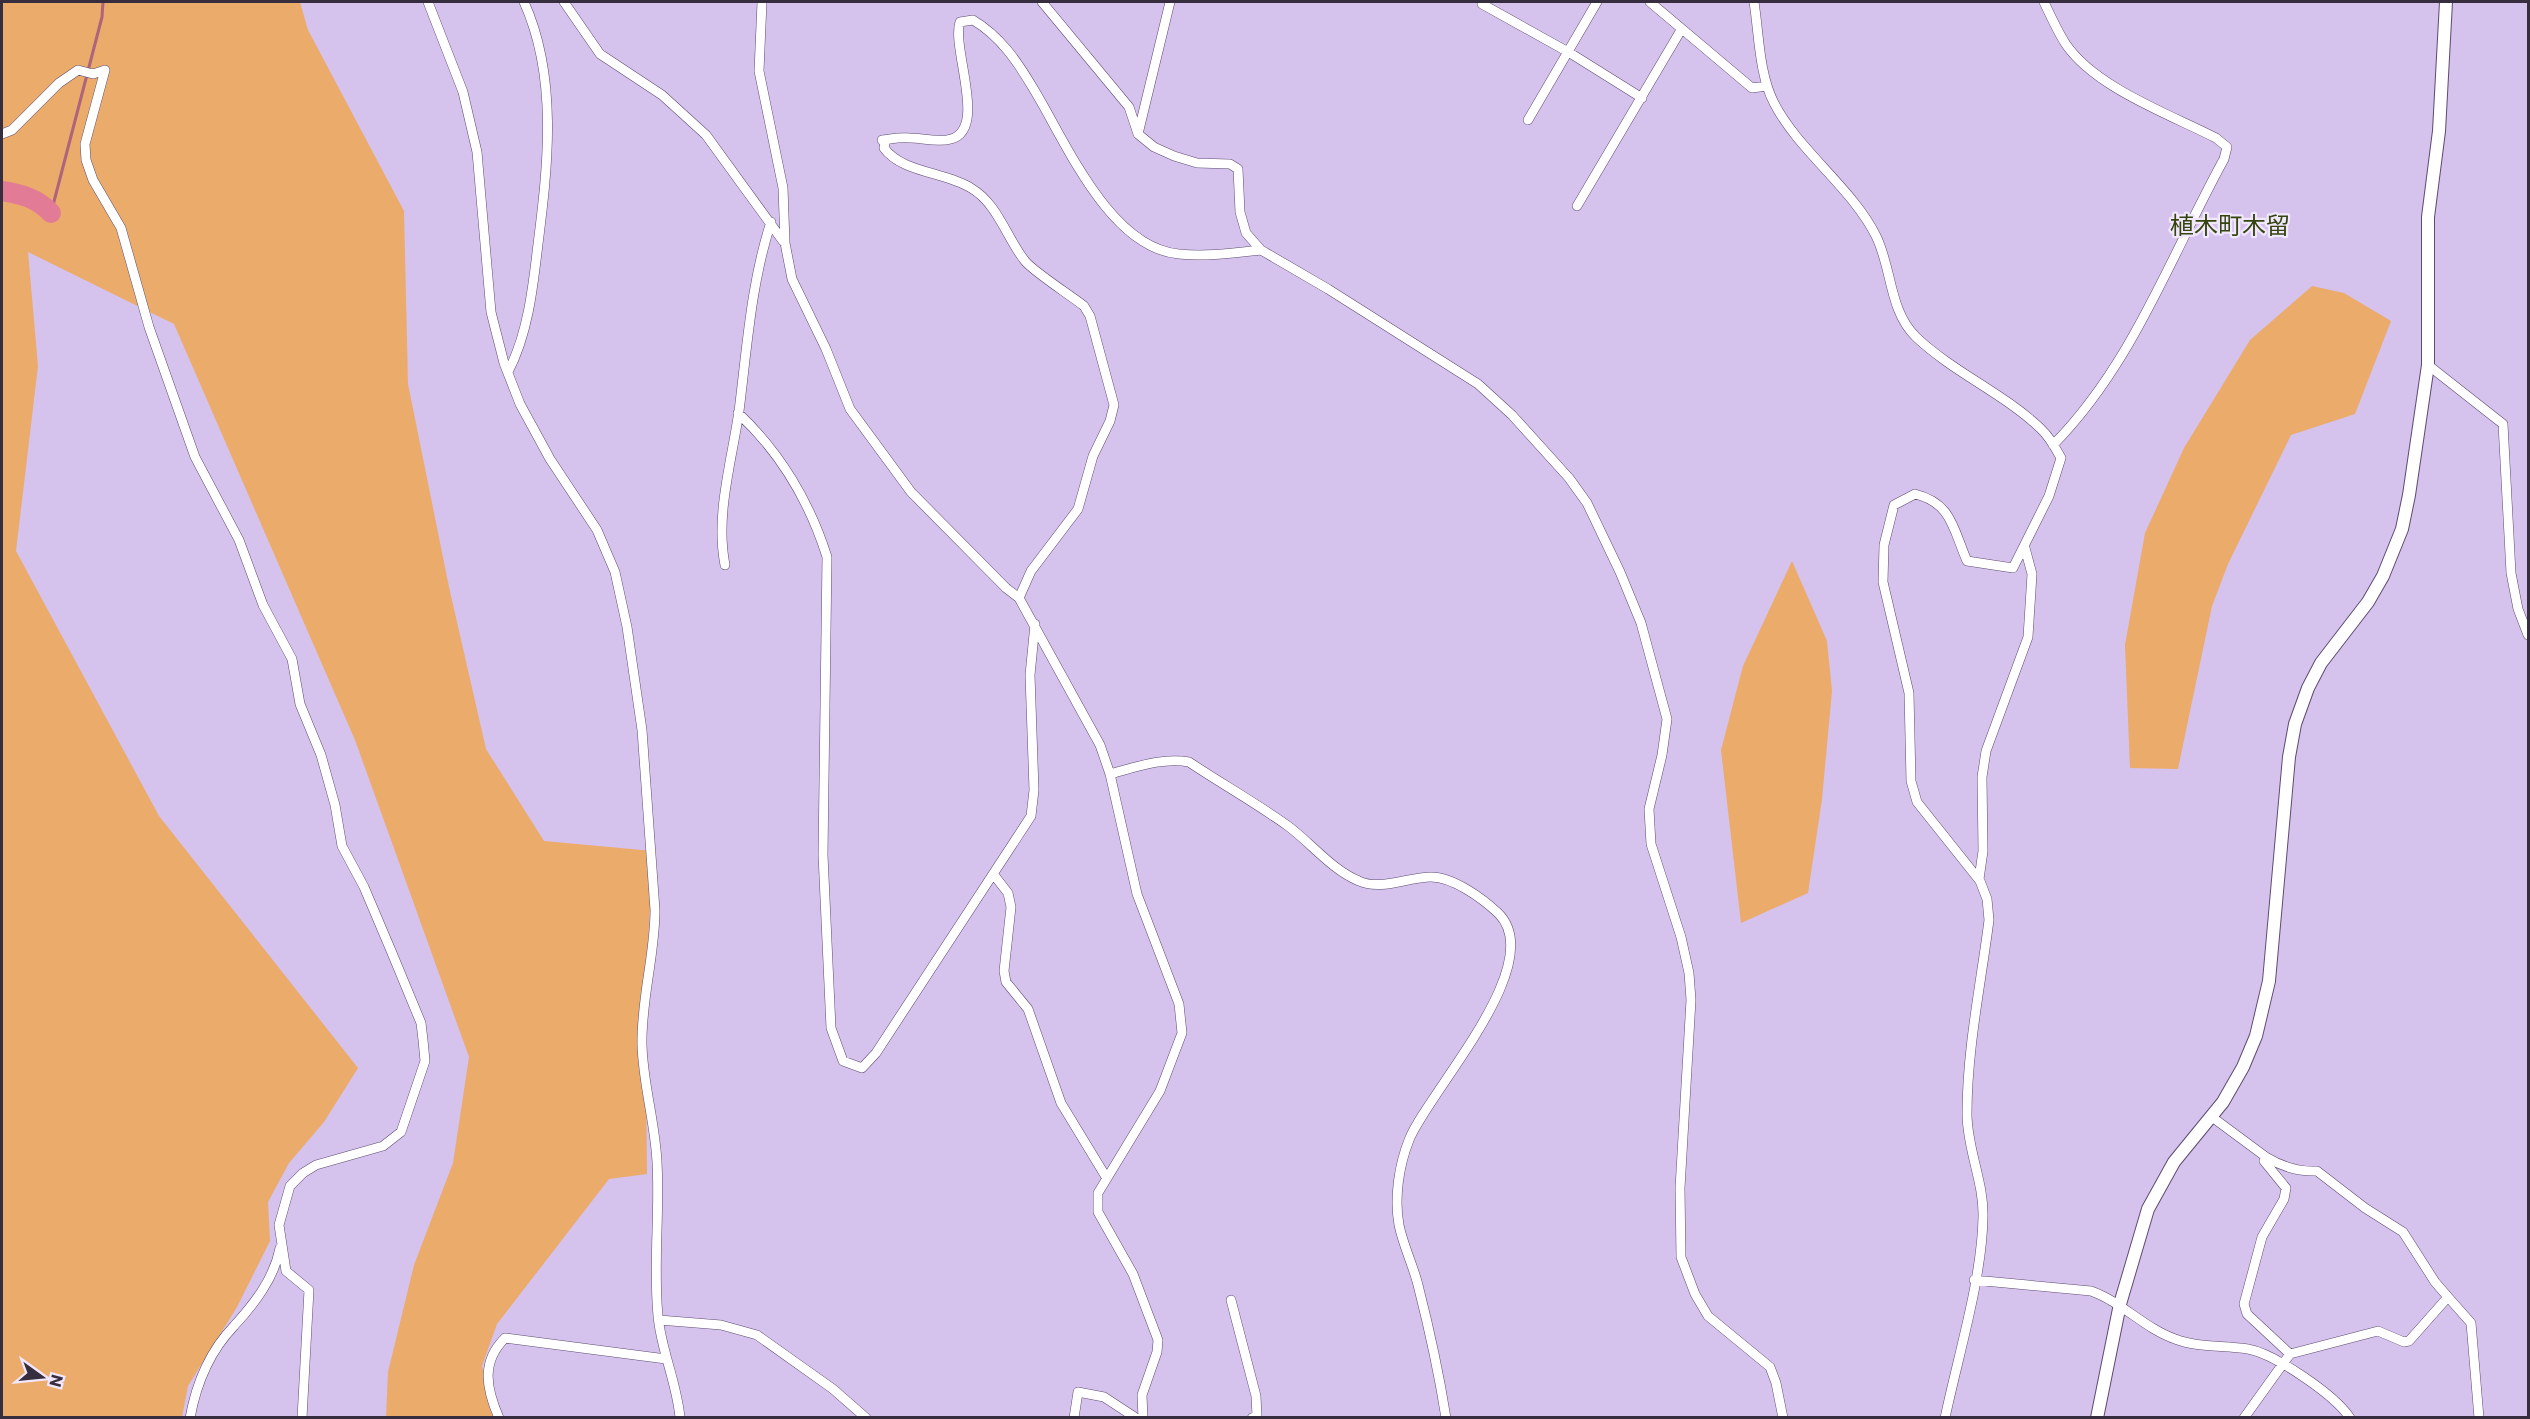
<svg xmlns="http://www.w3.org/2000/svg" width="2530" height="1419" viewBox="0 0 2530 1419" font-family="Commissioner,'Noto Sans JP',sans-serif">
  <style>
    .green { fill: #ebab6b }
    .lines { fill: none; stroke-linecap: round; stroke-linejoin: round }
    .stream { stroke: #ae647b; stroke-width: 3 }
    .river { stroke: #e27b95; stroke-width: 20 }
    .minor-casing { stroke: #5d4c71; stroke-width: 10 }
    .tertiary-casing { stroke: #5d4c71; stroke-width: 14 }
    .minor { stroke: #fff; stroke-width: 9 }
    .tertiary { stroke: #fff; stroke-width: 12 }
    .labels { text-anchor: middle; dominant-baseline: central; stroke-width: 4.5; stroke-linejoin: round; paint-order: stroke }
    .quarter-label { font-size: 24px; fill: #35450e; stroke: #f1e7fe }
  </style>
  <rect width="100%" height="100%" fill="#d5c2ed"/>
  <path class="green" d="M2 2H300L308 30 404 211 408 384 449 587 486 749 544 841 653 851 645 1004 647 1174 609 1179 497 1324 482 1366 495 1417H386L388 1372 414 1265 453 1163 469 1057 355 740 174 324 28 252 38 366 16 551 159 816 358 1068 324 1122 289 1163 268 1202 270 1241 237 1307 188 1386 182 1417 2 1418Z
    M2312 286 2344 293 2391 321 2355 414 2291 435 2228 564 2212 606 2178 769 2130 768 2125 645 2145 533 2184 448 2250 340Z
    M1792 561 1827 641 1832 691 1822 799 1808 893 1741 923 1721 750 1743 666Z"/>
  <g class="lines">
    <path class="stream" d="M51 213 102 17 103 2"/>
    <path class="river" d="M2 191C21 194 37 198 51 213"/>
    <defs>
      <path id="minor" d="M428 2 463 92 477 152 491 312 504 363 520 404 550 459 597 530 615 572 627 627 642 730 655 910C655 955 641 999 642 1045 643 1084 655 1122 657 1162 660 1213 653 1265 658 1316 661 1350 677 1383 680 1418
        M564 2 600 54 662 95 706 135 783 241
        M762 2 759 71 783 188 785 243 792 279 826 349 850 409 911 492 1006 588 1019 598 1100 745 1110 774 1137 894 1179 1004 1182 1033 1160 1091 1098 1193V1212L1133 1274 1158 1340 1157 1352 1142 1395 1143 1418
        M1042 2 1129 107 1138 134 1154 147 1174 156 1197 163 1230 164 1238 169 1240 212 1246 233 1261 250 1328 289 1478 384 1512 415 1569 478 1587 503 1620 572 1641 623 1667 719 1662 755 1649 809 1651 844 1681 937 1689 973 1691 1000 1680 1188 1681 1257 1695 1294 1708 1316 1770 1367 1776 1383 1783 1418
        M1650 2 1752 88 1767 86
        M1754 2C1759 34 1759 74 1774 103 1798 150 1853 189 1876 236 1892 268 1889 311 1916 337 1953 372 2003 393 2040 428 2049 436 2055 447 2061 458L2049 496 2013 568 1967 561C1953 529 1952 503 1915 494L1894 505 1884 545 1883 582 1909 693 1911 781 1917 802 1980 881 1987 899 1989 920C1981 983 1967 1049 1967 1114 1967 1149 1984 1182 1983 1217 1982 1279 1958 1356 1945 1418
        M2044 2C2050 15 2057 30 2065 43 2094 87 2169 114 2216 138L2227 147 2224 159C2170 257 2133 364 2053 445
        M1482 4 1570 53 1642 98
        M1528 120 1597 2
        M2 134 12 130 59 83 78 70 93 74 105 70 85 144 86 160 93 180 121 228 149 327 195 457 239 540 263 605 292 659 300 704 321 755 335 805 342 846 364 887 392 953 421 1023 423 1040 425 1061 401 1132 383 1146 316 1165 303 1173 290 1186 279 1225 286 1271 309 1290 302 1418
        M1138 134 1170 2
        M1577 206 1681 30
        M2428 365 2503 424 2511 573 2518 609 2528 635
        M508 372C528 334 533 287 538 244 548 165 558 77 524 2
        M738 413C780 452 810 503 827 557L823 855 831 1028 843 1061 862 1068 876 1053 1031 816 1034 790 1030 675 1035 624
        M725 565C715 515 732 460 739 411 747 348 751 283 771 222
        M1019 598 1031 571 1078 509 1093 456 1110 421 1114 405 1090 316 1084 306C1070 295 1034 272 1025 261 1006 237 998 204 971 188 946 172 902 173 884 148L885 143 882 140C891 139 901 137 910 138 924 138 937 143 951 139 988 129 951 48 960 22L973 20C1000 36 1017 61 1033 88 1065 140 1109 248 1179 254 1206 257 1234 253 1261 250
        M1110 774C1136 767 1163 757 1189 762 1222 784 1256 803 1288 826 1311 843 1332 870 1359 881 1381 891 1408 877 1431 877 1453 877 1482 898 1498 913 1550 963 1428 1092 1409 1140 1399 1165 1394 1198 1399 1225 1403 1245 1413 1265 1418 1285 1429 1328 1439 1374 1446 1418
        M994 875 1008 893 1011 907 1004 971 1006 982 1028 1009 1061 1103 1106 1177
        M1979 879 1983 851 1982 777 1986 751 2028 637 2032 574 2025 548
        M2212 1117 2266 1157 2264 1161 2286 1188 2284 1199 2262 1237 2244 1304 2247 1314 2290 1354
        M2266 1157C2281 1166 2299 1172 2317 1171L2365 1208 2403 1232 2435 1282 2448 1297
        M1974 1280 2091 1291C2122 1302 2144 1328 2175 1339 2198 1348 2223 1345 2248 1349 2275 1354 2335 1395 2350 1418
        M1231 1300 1256 1396 1257 1416 1252 1418
        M659 1320 721 1325 757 1335 833 1389 866 1418
        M190 1418C196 1385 210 1351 234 1326 254 1304 274 1279 280 1248
        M499 1418C486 1388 481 1362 505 1338L666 1359
        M1074 1418 1078 1392 1104 1397 1136 1418
        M2244 1418 2290 1354 2378 1331 2404 1342 2409 1341 2448 1297 2471 1323 2479 1418"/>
      <path id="tertiary" d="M2097 1418 2120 1304 2148 1209 2174 1162 2223 1102 2243 1067 2256 1036 2269 981 2289 757 2295 724 2308 688 2321 663 2368 602 2383 576 2402 529 2409 495 2428 365V217L2439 131 2446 2"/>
    </defs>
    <use href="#minor" class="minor-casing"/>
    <use href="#tertiary" class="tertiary-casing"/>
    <use href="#minor" class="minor"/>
    <use href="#tertiary" class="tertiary"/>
  </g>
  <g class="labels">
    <g class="quarter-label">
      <text x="2230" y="224">植木町木留</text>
    </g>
  </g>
  <rect width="2530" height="1419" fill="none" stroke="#362e3f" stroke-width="6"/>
  <g transform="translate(42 1377) rotate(105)" stroke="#f1e7fe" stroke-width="4.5" paint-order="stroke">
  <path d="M0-4.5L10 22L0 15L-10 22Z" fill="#362e3f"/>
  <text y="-9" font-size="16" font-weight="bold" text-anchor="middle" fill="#362e3f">N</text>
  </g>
</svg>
